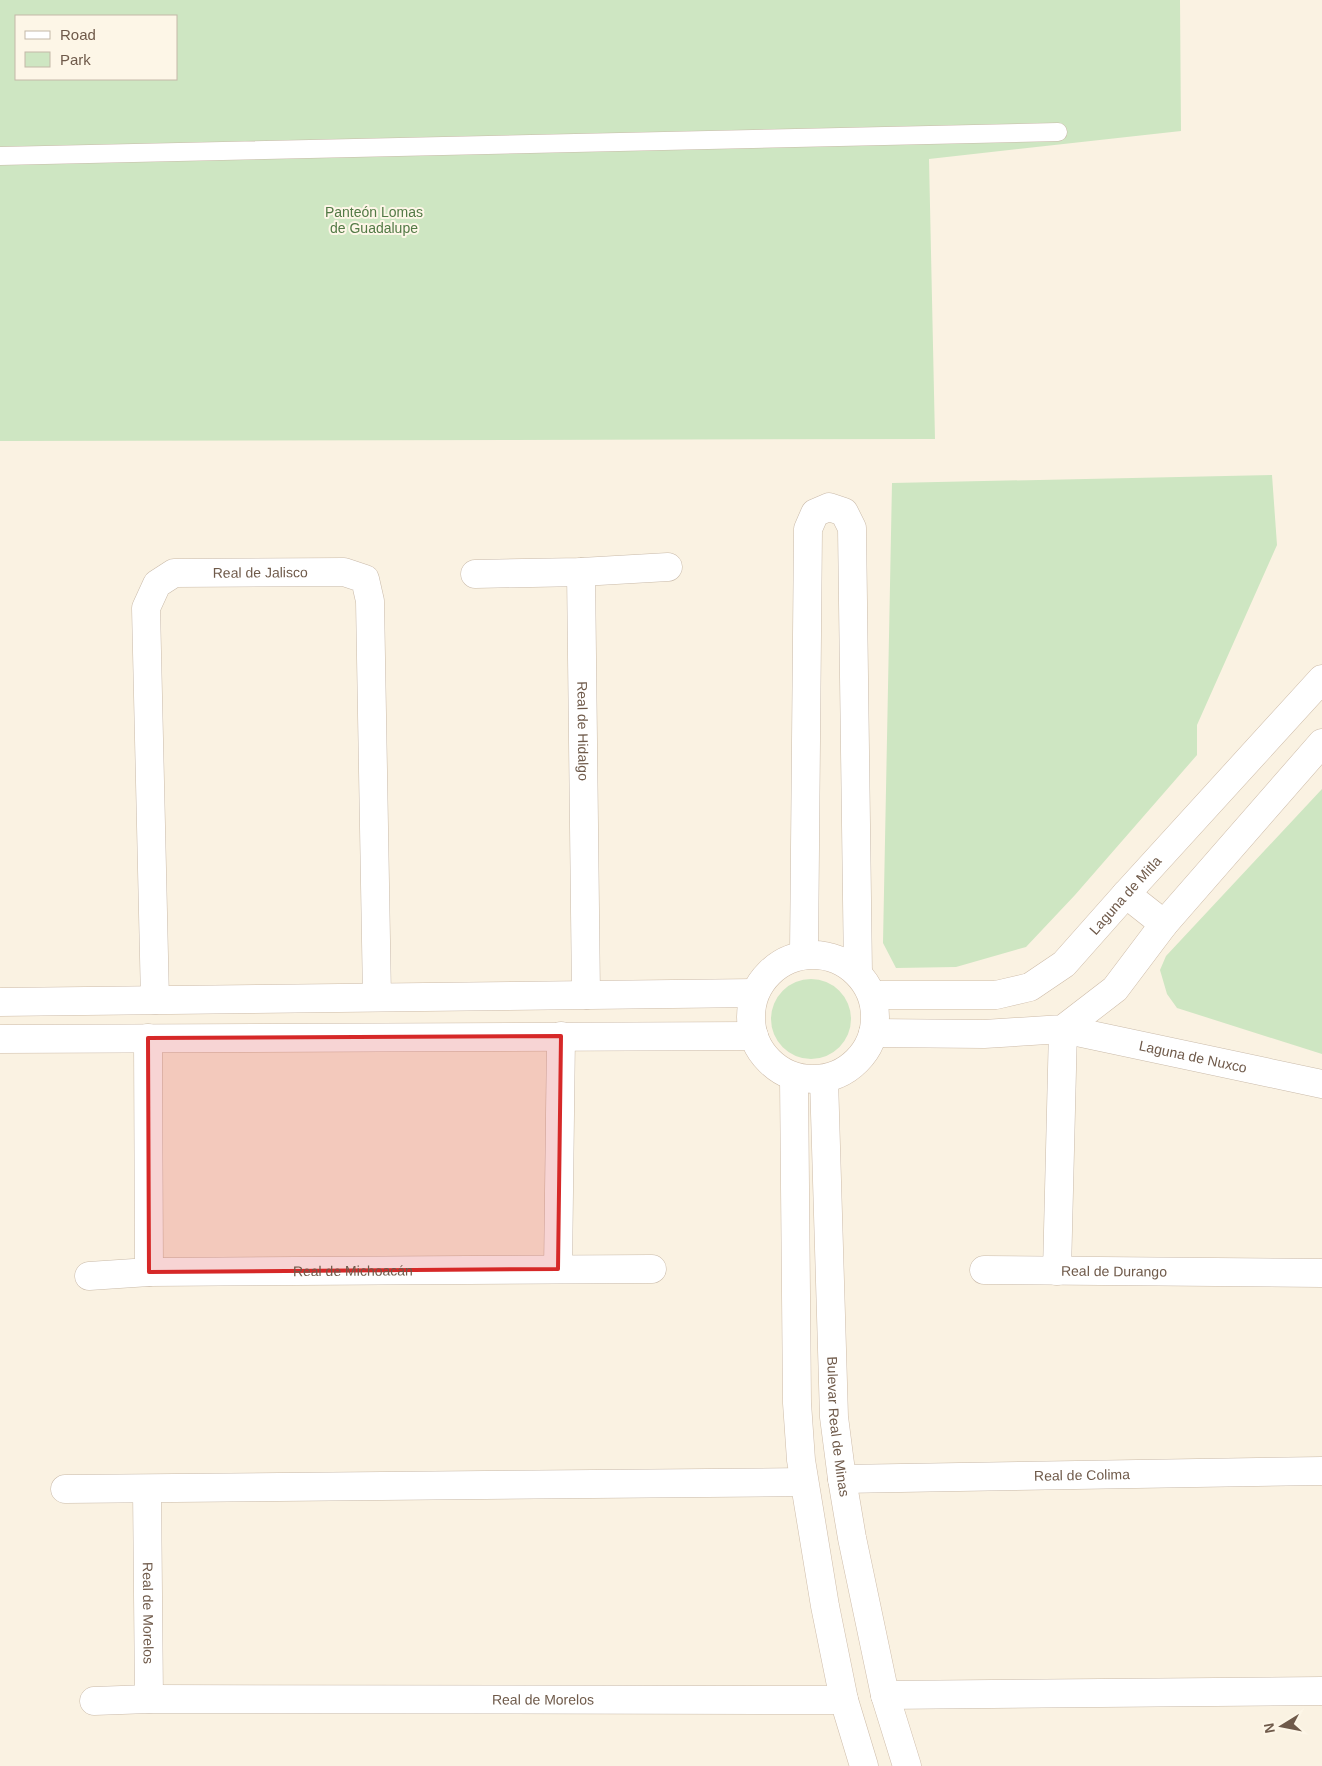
<svg xmlns="http://www.w3.org/2000/svg" width="1322" height="1766" viewBox="0 0 1322 1766" font-family="Arial,sans-serif">
  <style>
    .green { fill: #cee6c2; fill-rule: evenodd }
    .lines { fill: none; stroke-linecap: round; stroke-linejoin: round }
    .lane-casing { stroke: #c9baa9; stroke-width: 19 }
    .street-casing { stroke: #c9baa9; stroke-width: 29 }
    .secondary-casing { stroke: #cdbba8; stroke-width: 29 }
    .lane { stroke: #fff; stroke-width: 18 }
    .street { stroke: #fff; stroke-width: 28 }
    .secondary { stroke: #fff; stroke-width: 28 }
    .marked { fill: #d62828; fill-opacity: 0.2; stroke: #d62828; stroke-width: 4; stroke-linejoin: round }
    .labels { text-anchor: middle; dominant-baseline: central; stroke-width: 4; stroke-linejoin: round; paint-order: stroke }
    .park-label { font-size: 14px; fill: #537a46; stroke: #fdf6e7 }
    .street-label { font-size: 14px; fill: #6f5a4a; stroke: #fdf6e7 }
  </style>
  <rect width="100%" height="100%" fill="#faf2e2"/>
  <path class="green" d="M0 0H1180L1181 131 929 159 935 439 0 441ZM16 16H176V79H16Z
    M1272 475 1277 545 1197 725V755L1075 895 1026 947 956 967 896 968 883 943 892 483Z
    M1322 789V1054L1177 1008 1167 994 1160 970 1166 956Z
    M771 1019a40 40 0 1 1 80 0a40 40 0 1 1-80 0Z"/>
  <g class="lines">
    <defs>
      <path id="lane" d="M0 156 1058 132"/>
      <g id="street">
        <path id="s1" d="M581 572 586 995"/>
        <path d="M475 574 581 572 668 567"/>
        <path d="M804 954 808 529 815 513 829 507 844 512 852 528 858 973"/>
        <path id="s2" d="M155 1000 146 608 157 584 174 573 344 572 365 579 370 601 377 997"/>
        <path d="M148 1038 149 1272"/>
        <path d="M558 1269 561 1036"/>
        <path id="s3" d="M984 1270 1322 1273"/>
        <path id="s4" d="M1057 1271 1063 1029 1322 1084"/>
        <path id="s5" d="M89 1276 149 1272 652 1269"/>
        <path id="s6" d="M842 1479 1322 1471"/>
        <path d="M65 1489 804 1482"/>
        <path id="s7" d="M147 1489 149 1699"/>
        <path d="M885 1695 1322 1691"/>
        <path id="s8" d="M94 1701 149 1699 844 1700"/>
      </g>
      <g id="secondary">
        <path d="M1126 894 1164 924"/>
        <circle cx="813" cy="1017" r="62"/>
        <path id="s9" d="M872 995H996L1030 987 1064 964 1126 894 1322 679"/>
        <path d="M0 1002 755 993"/>
        <path d="M873 1033 984 1034 1063 1029 1115 989 1164 924 1322 743"/>
        <path d="M0 1039 754 1036"/>
        <path d="M794 1078 797 1403 801 1460 825 1606 844 1700 864 1766"/>
        <path id="s10" d="M824 1079 834 1417 842 1479 852 1538 885 1695 907 1766"/>
      </g>
    </defs>
    <use href="#lane" class="lane-casing"/>
    <use href="#street" class="street-casing"/>
    <use href="#secondary" class="secondary-casing"/>
    <use href="#lane" class="lane"/>
    <use href="#street" class="street"/>
    <use href="#secondary" class="secondary"/>
  </g>
  <path class="marked" d="M561 1036 558 1269 149 1272 148 1038Z"/>
  <g class="labels">
    <g class="park-label">
      <text x="374" y="212">Panteón Lomas<tspan x="374" dy="16">de Guadalupe</tspan></text>
    </g>
    <g class="street-label">
      <text stroke="none"><textPath href="#s2" startOffset="525">Real de Jalisco</textPath></text>
      <text stroke="none"><textPath href="#s1" startOffset="159">Real de Hidalgo</textPath></text>
      <text stroke="none"><textPath href="#s9" startOffset="292">Laguna de Mitla</textPath></text>
      <text stroke="none"><textPath href="#s4" startOffset="375">Laguna de Nuxco</textPath></text>
      <text stroke="none"><textPath href="#s3" startOffset="130">Real de Durango</textPath></text>
      <text stroke="none"><textPath href="#s5" startOffset="264">Real de Michoacán</textPath></text>
      <text stroke="none"><textPath href="#s10" startOffset="348">Bulevar Real de Minas</textPath></text>
      <text stroke="none"><textPath href="#s6" startOffset="240">Real de Colima</textPath></text>
      <text stroke="none"><textPath href="#s7" startOffset="124">Real de Morelos</textPath></text>
      <text stroke="none"><textPath href="#s8" startOffset="449">Real de Morelos</textPath></text>
    </g>
  </g>
  <rect x="15" y="15" width="162" height="65" fill="#fdf6e7" stroke="#c4b8a8"/>
  <rect x="25" y="31" width="25" height="8" fill="#ffffff" stroke="#c4b8a8"/>
  <text x="60" y="40" font-size="15" fill="#6f5a4a">Road</text>
  <rect x="25" y="52" width="25" height="15" fill="#cee6c2" stroke="#c4b8a8"/>
  <text x="60" y="65" font-size="15" fill="#6f5a4a">Park</text>
  <g transform="translate(1282 1726) rotate(260)" stroke="#fdf6e7" stroke-width="4" paint-order="stroke">
  <path d="M0-4L9 19L0 12L-9 19Z" fill="#6f5a4a"/>
  <text y="-8" font-size="14" font-weight="bold" text-anchor="middle" fill="#6f5a4a">N</text>
  </g>
</svg>
